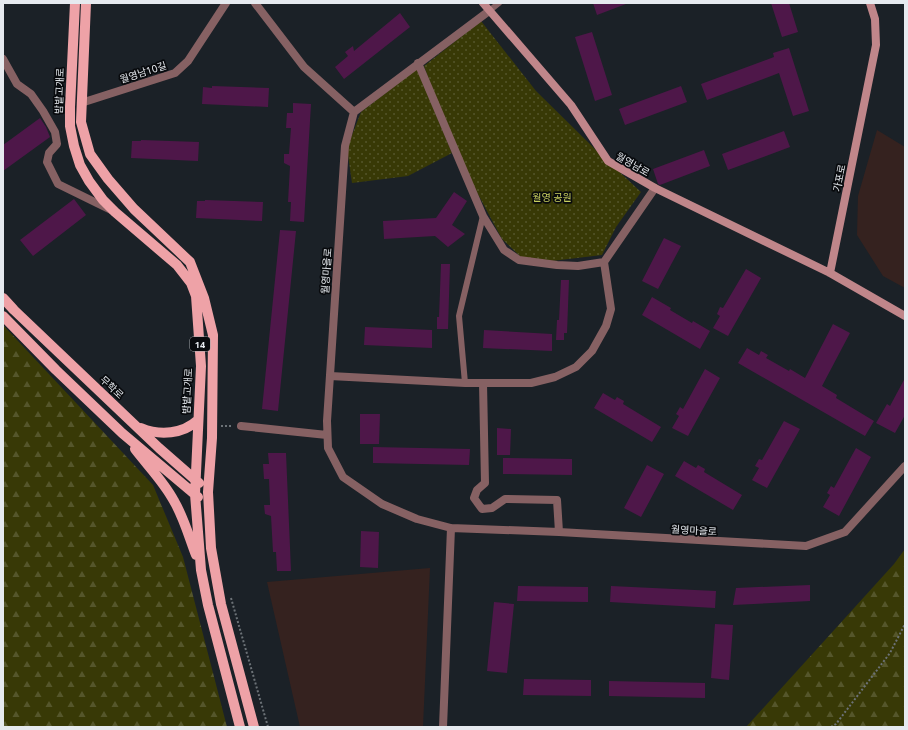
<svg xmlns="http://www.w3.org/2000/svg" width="908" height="730" viewBox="0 0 908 730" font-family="'Noto Sans','Noto Sans KR',sans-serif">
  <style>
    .education { fill: #35221f }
    .grass { fill: url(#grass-dots) }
    .forest { fill: url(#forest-firs) }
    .building { fill: #4e1749 }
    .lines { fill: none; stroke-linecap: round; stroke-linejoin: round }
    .path { stroke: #6c7277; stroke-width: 2; stroke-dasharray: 2 2; stroke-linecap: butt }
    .service { stroke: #866163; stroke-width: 6 }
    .minor { stroke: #866163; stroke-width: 8 }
    .secondary { stroke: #c0868a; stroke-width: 8 }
    .primary { stroke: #eea2a7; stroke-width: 10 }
    .labels { text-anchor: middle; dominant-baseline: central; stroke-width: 3.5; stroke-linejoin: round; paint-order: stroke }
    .shield { fill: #080a0d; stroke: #a3a7ab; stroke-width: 1 }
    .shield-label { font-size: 9px; font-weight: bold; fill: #e6eaef }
    .street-label { font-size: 10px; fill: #e6eaef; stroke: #080a0d }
    .park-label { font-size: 10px; fill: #cad05f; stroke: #080a0d }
  </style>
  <defs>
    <pattern id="grass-dots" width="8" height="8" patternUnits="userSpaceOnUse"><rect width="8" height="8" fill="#383906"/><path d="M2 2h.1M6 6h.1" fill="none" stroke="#55562b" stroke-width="1.8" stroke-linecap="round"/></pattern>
    <pattern id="forest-firs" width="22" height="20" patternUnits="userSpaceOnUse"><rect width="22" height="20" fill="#383906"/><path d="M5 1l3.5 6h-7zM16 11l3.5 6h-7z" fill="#55562b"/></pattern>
  </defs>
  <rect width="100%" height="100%" fill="#1b2127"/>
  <path class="education" d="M877 130 905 147V288L883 276 857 235 858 196Z
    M430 568 423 727H300L267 582Z"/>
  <path class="grass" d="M481 21 536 91 597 151 641 192 616 227 602 255 552 261 521 257 502 239 457 155 424 66Z
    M417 69 452 153 408 176 352 183 347 148 361 112Z"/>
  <path class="forest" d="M3 325 153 485 183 557 227 727H3Z
    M905 549V727H746L894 564Z"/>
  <path class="building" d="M593 3H626V4L597 15Z
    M771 3H789L798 32 782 37Z
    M400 13 410 27 344 79 335 67 348 56 345 52 353 46 354 51Z
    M592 32 612 95 595 101 575 37Z
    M789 48 809 111 793 116 779 73 707 100 701 84 774 57 773 53Z
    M212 86 269 88 268 107 202 104 203 87 212 88Z
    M681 86 687 102 625 125 619 109Z
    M293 103 311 104 304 222 290 221 291 202H288L290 166 284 163V154H289L291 128H286L287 113H293Z
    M40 118 46 127 50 137 3 171V145Z
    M784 131 790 147 728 170 722 154Z
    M141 140 199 142 198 161 131 158 132 141H141Z
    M704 150 710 166 660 185 658 184 653 169Z
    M454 192 467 201 452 225 465 234 448 247 435 236 384 239 383 221 436 218Z
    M74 199 86 215 33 256 20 240Z
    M205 200 263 202 262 221 196 218 197 201H205Z
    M280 230 296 231 278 411 262 409Z
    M664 238 681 246 658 289 642 281Z
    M441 264H450L448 329H437V317H439Z
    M746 269 761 278 728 336 713 328 720 316 717 314 720 307 723 308Z
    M561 280H569L567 333H564V340H556L557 320H559Z
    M652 297 671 308 670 310 692 323 693 321 710 331 700 349 642 315Z
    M833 324 850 333 822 386 837 395 836 398 874 421 865 436 738 363 747 348 759 355 761 351 768 355 766 358 789 371 790 369 805 378Z
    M365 327 432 330V348L364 345Z
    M484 330 552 334V351L483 348Z
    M705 369 720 378 688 436 672 428 679 416 676 414 680 407 683 409Z
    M905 378V415L895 433 876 423 887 404 890 406Z
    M603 393 615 400 617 397 624 401 623 404 661 427 652 442 594 408Z
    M360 414H380L379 444H360Z
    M784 421 800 429 767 488 752 480 759 468 755 466 759 459 762 460Z
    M497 428 511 429 510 455H497Z
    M373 447 470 449 469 465 373 463Z
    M856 448 871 457 839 516 823 507 830 495 827 493 831 486 834 488Z
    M268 453H286L291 571H277L276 552H273L271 516 265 514 264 505H270L269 479H264L263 464H269Z
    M503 458 572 459V475L503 474Z
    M684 461 696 468 698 465 705 469 704 472 742 495 733 510 675 476Z
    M647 465 664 474 641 517 624 508Z
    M361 531 379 532 378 568 360 567Z
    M810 585V601L733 605 736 588Z
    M518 586 588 587V602L517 601Z
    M611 586 716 591 715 608 610 602Z
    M494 602 514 604 507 673 487 671Z
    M715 624 733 625 729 680 711 678Z
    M524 679 591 680V696L523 695Z
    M609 681 705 683V698L609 696Z"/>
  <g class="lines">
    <path class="path" d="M221 426H232
      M231 598 268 727
      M831 727 836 724 890 653 905 624"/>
    <path class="service" d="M489 11 499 3
      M465 383 459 316 483 216"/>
    <path class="minor" d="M255 3 304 67 354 112
      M489 11 354 112 345 146 327 421 328 448 343 477 382 504 417 519 451 528 559 532 806 546 845 532 905 466
      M3 59 17 84 31 94 43 111 55 132 57 144 49 153 47 162 58 184 111 210
      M418 63 483 216 504 250 519 260 557 265 578 266 604 262
      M81 103 175 73 188 61 226 3
      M330 376 465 383H531L555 377 576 367 592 351 606 326 611 309 604 262 655 188
      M483 383 485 483 477 490 474 498 482 509 492 508 505 499 557 500 559 532
      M241 426 327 435
      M443 727 451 528"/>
    <path class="secondary" d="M483 3 571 105 608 161 655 188 830 273 905 316
      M830 273 876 45 875 19 870 3"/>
    <path class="primary" d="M75 3 70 107V126L74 146 80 165 89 181 103 200 115 212 177 265 191 283 196 296 201 366 195 494 201 570 208 605 240 727
      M86 3 81 122 90 154 108 179 134 209 190 262 204 298 213 335 212 438 208 492 211 548 221 604 254 727
      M3 298 14 310 159 448 199 483
      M3 316 56 370 122 433 198 497
      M141 428C160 436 183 434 198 420
      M135 449C148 466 164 482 174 501 184 518 189 537 196 555"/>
  </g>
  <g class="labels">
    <rect class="shield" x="190" y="337" width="20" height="14" rx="3"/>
    <g class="shield-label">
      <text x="200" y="344">14</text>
    </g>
    <g class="street-label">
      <text transform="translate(143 72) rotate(-18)">월영남10길</text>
      <text transform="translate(59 91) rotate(-88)">밤밭고개로</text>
      <text transform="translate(633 164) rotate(30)">월영남로</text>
      <text transform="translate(839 178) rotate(-78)">가포로</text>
      <text transform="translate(326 271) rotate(-86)">월영마을로</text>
      <text transform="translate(112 387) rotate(43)">무학로</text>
      <text transform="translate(187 391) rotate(-87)">밤밭고개로</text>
      <text transform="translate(694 530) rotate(3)">월영마을로</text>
    </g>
    <g class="park-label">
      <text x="552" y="197">월영 공원</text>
    </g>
  </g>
  <rect width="908" height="730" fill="none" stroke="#e6eaef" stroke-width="8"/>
</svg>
